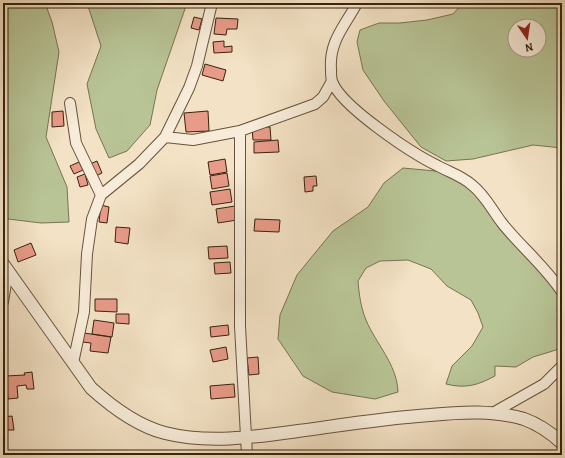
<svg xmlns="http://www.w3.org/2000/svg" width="565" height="458" viewBox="0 0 565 458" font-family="Alegreya,serif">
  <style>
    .green { fill: #b8c496; stroke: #787352; fill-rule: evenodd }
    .building { fill: #e89b89; stroke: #39220f }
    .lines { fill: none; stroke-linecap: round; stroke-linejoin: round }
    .minor-casing { stroke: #68523c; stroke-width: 12 }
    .tertiary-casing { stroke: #68523c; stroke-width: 14 }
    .minor { stroke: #f7ecd9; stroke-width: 10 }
    .tertiary { stroke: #f7ecd9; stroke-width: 12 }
  </style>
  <rect width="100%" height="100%" fill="#f3e2c5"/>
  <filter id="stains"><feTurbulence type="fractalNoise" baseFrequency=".005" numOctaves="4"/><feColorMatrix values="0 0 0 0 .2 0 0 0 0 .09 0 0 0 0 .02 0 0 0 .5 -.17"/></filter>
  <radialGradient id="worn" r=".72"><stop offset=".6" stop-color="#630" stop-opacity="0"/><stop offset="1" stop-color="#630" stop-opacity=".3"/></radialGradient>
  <path class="green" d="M3 3H45L52 22 59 52 46 137 67 187 69 222 41 223 8 219 3 204Z
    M87 3H187L157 90 150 125 127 151 109 158 96 129 87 84 101 46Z
    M463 3H562V148L533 145 473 159 446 161 421 147 384 101 363 70 357 42 360 30 379 23H400L427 20 453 14ZM515 26H539V50H515Z
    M403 168 446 172 473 191 500 228 546 275 562 297V344L556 350 533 357 516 367 495 366V376C478 385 466 389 446 384L452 366 472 346 483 327 478 313 471 300 447 286 431 269 408 260 380 261 366 268 358 281C359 294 361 308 366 320 376 344 397 364 398 392L375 399 332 392 303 376 278 339 280 315 297 275 333 231 368 207 384 183Z"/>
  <path class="building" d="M194 17 202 19 199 30 191 28Z
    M216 18 238 19 237 29H227L226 35 214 34Z
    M224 41V47L232 46V52L214 53 213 42Z
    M205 64 226 70 223 81 202 75Z
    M63 111 64 126 52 127V112Z
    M208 111 209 131 186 132 184 113Z
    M252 127H270L271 140H253Z
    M278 140 279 152 254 153V142Z
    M225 159 227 172 210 175 208 162Z
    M97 161 102 173 96 176 90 164Z
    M79 162 83 170 74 174 70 166Z
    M227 173 229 186 212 189 210 176Z
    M85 174 88 185 80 187 77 177Z
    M316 176 317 186H313V191L305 192 304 177Z
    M230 189 232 202 212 205 210 192Z
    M101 205 109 207 107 223 99 222Z
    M235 206 237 220 218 223 216 209Z
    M255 219 280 220 279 232 254 231Z
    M116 227 130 228 128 244 115 242Z
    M31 243 36 255 18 262 14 250Z
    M227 246 228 258 209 259 208 247Z
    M230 262 231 273 215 274 214 263Z
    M95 299H117V312L95 311Z
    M116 314H129V324L116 323Z
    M94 320 114 323 112 337 92 334Z
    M228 325 229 335 211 337 210 327Z
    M84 333 111 337 108 353 90 351 91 343 82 342Z
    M226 347 228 359 213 362 210 350Z
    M258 357 259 374 249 375 247 358Z
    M32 372 34 389H27L26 385 17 386 18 398 8 399 6 376 25 375 24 373Z
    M234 384 235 397 211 399 210 386Z
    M12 416 14 430H3V417Z"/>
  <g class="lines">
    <defs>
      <path id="minor" d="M357 3C345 26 329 41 331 69 331 73 331 78 332 81 340 106 413 154 438 166 449 172 462 176 472 185 485 195 492 210 502 223 521 247 545 266 562 292
        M70 103 76 143 101 195
        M240 131V326L247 455
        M165 137 193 140 240 131 315 104 323 97 332 81
        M3 302 8 271
        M73 363 84 312 87 254 92 219 101 195 139 164 165 137 189 88 197 66 212 3
        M491 414 544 384 562 366"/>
      <path id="tertiary" d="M3 264 91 388C112 407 137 426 165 433 208 444 255 437 298 431 342 425 386 418 430 415 461 412 494 410 524 419 538 424 551 433 562 443"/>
    </defs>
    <use href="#minor" class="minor-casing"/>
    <use href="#tertiary" class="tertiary-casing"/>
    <use href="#minor" class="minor"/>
    <use href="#tertiary" class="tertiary"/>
  </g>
  <rect width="565" height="458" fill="none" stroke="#f3e2c5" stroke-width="16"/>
  <rect x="4" y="4" width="557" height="450" fill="none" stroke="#39220f" stroke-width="2"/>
  <rect x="8" y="8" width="549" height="442" fill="none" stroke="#39220f"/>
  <g transform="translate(527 38) rotate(167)"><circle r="19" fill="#f7ecd9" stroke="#ab9b88"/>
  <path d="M0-3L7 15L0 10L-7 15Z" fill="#8f2418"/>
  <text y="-6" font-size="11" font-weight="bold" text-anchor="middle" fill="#39220f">N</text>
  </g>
  <rect width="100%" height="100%" filter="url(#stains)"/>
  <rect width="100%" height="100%" fill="url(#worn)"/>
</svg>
